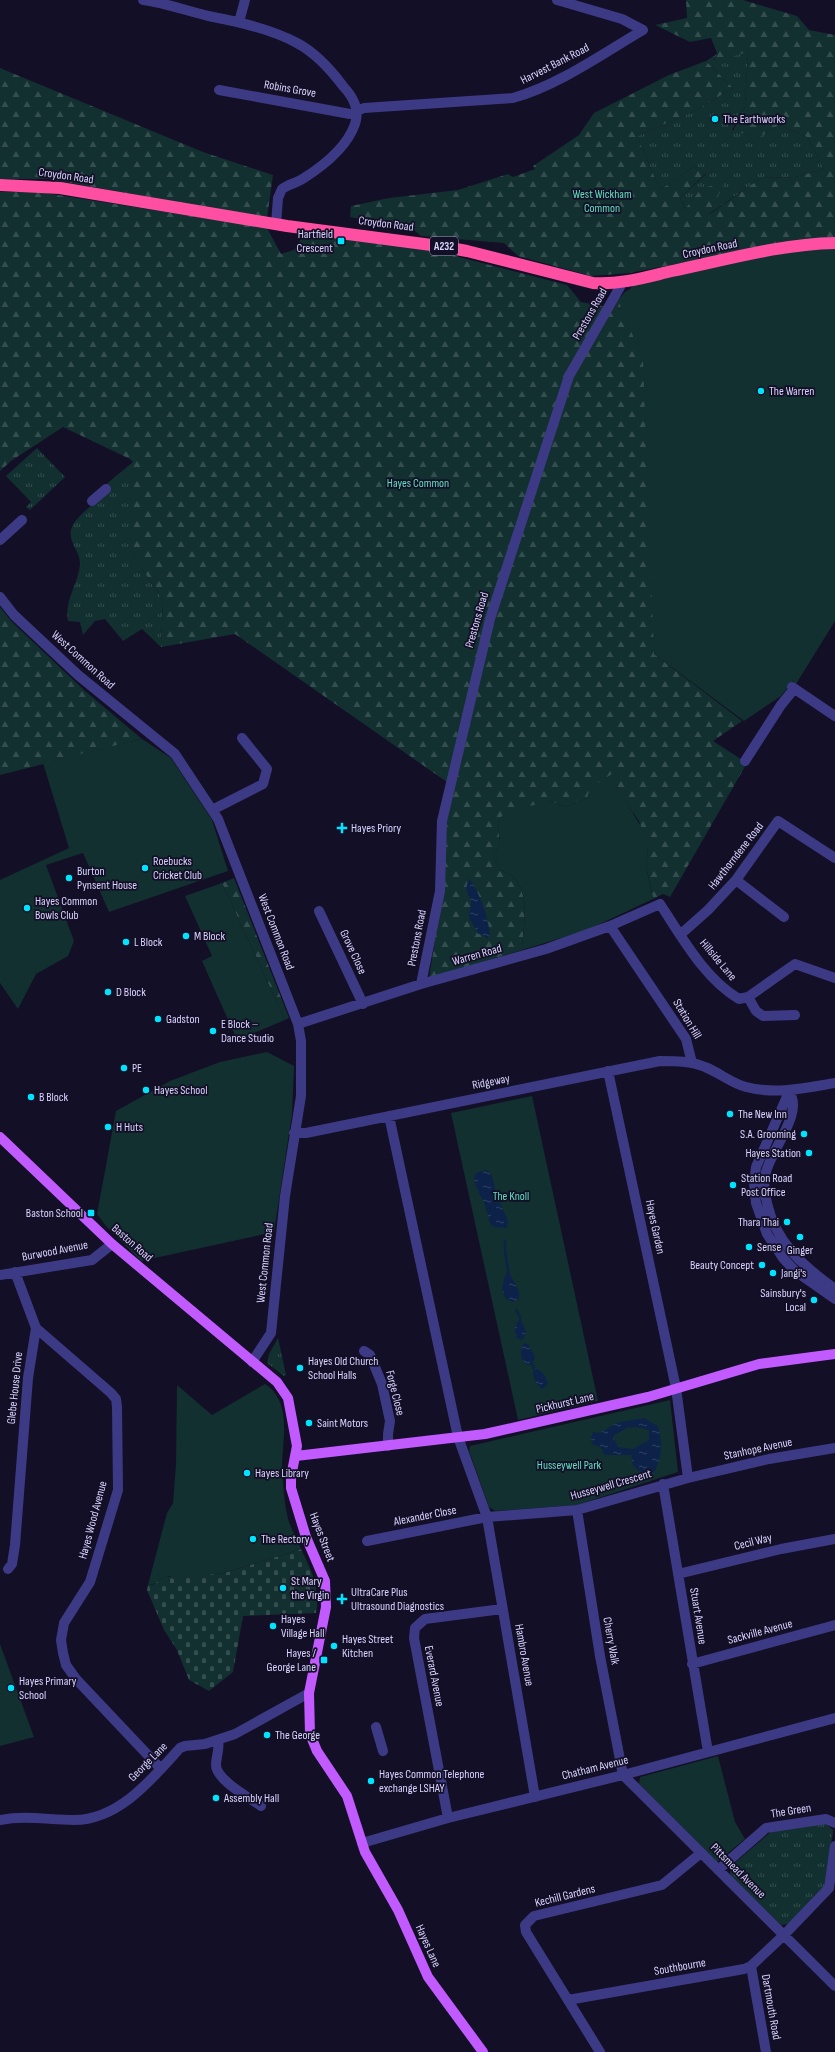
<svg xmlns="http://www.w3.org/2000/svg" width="835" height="2052" viewBox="0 0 835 2052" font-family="'Sofia Sans Condensed',sans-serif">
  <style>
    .grass { fill: url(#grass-tufts) }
    .forest { fill: url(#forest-firs) }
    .cemetery { fill: url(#cemetery-stones) }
    .park { fill: #12302f }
    .water { fill: url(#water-ripples); fill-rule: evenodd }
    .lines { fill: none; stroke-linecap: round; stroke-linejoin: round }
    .stream { stroke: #0c2248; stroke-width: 2.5 }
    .minor { stroke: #3d3a85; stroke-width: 10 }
    .major { stroke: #c25bff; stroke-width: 10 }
    .highway { stroke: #ff4fa3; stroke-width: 12 }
    .poi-dot { fill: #00e5ff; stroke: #130f26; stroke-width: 1.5 }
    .labels { text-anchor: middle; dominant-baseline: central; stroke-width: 3.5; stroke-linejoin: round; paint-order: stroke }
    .shield { fill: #130f26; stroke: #9e99be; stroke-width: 1 }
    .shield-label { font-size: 11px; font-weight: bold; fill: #d9d4ff }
    .street-label { font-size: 12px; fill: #d9d4ff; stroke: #130f26 }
    .poi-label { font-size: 12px; fill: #d9d4ff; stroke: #130f26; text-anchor: start }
    .park-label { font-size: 12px; fill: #5fe0c0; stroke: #130f26 }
  </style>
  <defs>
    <pattern id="grass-tufts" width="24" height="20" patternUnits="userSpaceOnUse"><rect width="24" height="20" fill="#12302f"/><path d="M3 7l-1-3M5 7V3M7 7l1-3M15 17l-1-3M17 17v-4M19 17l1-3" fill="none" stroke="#344d4e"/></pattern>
    <pattern id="forest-firs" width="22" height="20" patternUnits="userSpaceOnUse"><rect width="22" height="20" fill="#12302f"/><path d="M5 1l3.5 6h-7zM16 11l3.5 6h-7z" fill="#344d4e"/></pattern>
    <pattern id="cemetery-stones" width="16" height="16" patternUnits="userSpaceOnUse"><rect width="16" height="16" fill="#12302f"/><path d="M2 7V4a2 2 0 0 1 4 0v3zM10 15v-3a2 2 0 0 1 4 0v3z" fill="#344d4e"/></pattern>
    <pattern id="water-ripples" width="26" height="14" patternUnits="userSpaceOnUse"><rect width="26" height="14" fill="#0c2248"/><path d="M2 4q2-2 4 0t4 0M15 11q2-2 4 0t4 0" fill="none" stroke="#2f4163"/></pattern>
  </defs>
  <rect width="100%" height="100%" fill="#130f26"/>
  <path class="grass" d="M748 52 745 107 732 130 759 137 779 125 807 137 824 169 795 177 761 178 709 214 685 208 680 198 706 174 694 166 660 190 637 136 694 111 733 88 706 61 717 54 714 60Z
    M37 448 65 477 30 510 26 507 31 502 6 476Z
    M133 462V555L163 600 161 647 142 629 123 641 105 619 95 621 83 635 80 622 68 621C64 600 78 585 80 565 81 551 66 541 72 527 76 516 99 500 109 491L104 486Z
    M278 1338 286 1375 284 1376 267 1363 269 1354Z
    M825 1823 833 1830 826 1886 789 1924 781 1925 730 1875 731 1866 772 1831Z"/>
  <path class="forest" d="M686 0H743L797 16 809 30 835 35V237L696 260 630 273 591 276 518 256 504 243 421 236 413 229 350 217 351 206 389 198 458 190 508 174 513 177 535 169 533 166 579 135 594 113 669 75 706 61 733 88 694 111 637 136 660 190 694 166 706 173 680 198 685 209 702 188 724 183 710 214 761 178 795 177 824 169 807 137 779 125 759 137 733 131 745 107 748 52 714 61 717 53 711 38 690 42 655 25 687 18Z
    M0 68 203 152 273 175 267 218 48 179H0Z
    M0 192H39L267 228 281 254 294 250 302 237 312 234 436 251 567 285 581 302 614 308 618 300 626 291 683 273 654 654 742 721 713 741 747 763 670 897 663 894 653 899 646 865 648 850 639 821 622 797 615 784V772L587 798 566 807 550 801 498 820 500 844 493 856 500 870C503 871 508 873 511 875 532 892 523 927 522 950L429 978 441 903 445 823 454 787 235 634 161 647 163 600 133 555V462L130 459 63 427 11 461 0 471Z
    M0 607 11 621 85 691 142 739 0 775Z
    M234 878 289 1018 285 1020 222 883Z"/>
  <path class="cemetery" d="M301 1549C311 1569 321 1590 316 1613L243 1616 233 1672 209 1691 189 1680 177 1650 164 1630 147 1590 148 1585H152L164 1577 224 1573Z"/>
  <path class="park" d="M835 246V621L796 684 793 681 781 696 744 721 654 654 643 360 618 300 635 284 767 256Z
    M142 739 171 758 212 820 228 871 109 912 83 853 46 865 74 941 68 956 36 974 18 1009 0 983V880L69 848 43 763Z
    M615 772V784L645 833 648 850 646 866 653 899 587 930 522 950C523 927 532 892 511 875 508 873 503 871 500 870L493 856 500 844 498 820 506 812 550 801 566 807 587 798 590 788Z
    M222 883 285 1020 237 1040 202 961 212 956 185 896Z
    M267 1052 294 1066 292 1114 274 1232 141 1261 106 1226 97 1214 116 1111 170 1081 220 1062Z
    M532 1096 598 1401 518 1420 451 1113Z
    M265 1384C293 1402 282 1441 282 1468 283 1483 284 1500 287 1514 289 1526 297 1538 301 1549L224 1573 173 1579 170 1576C161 1577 156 1585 148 1585L167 1513 173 1503 176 1464 177 1385 212 1415Z
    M670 1400 678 1472 577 1505 495 1511 489 1507 469 1451 470 1446Z
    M0 1644 34 1737 0 1746Z
    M718 1756 735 1822 745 1839 717 1862 639 1784 640 1777Z"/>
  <path class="water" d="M469 878C480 894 488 915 490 935L487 939 482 934H478C476 928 471 923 469 917 468 912 471 910 471 905 472 893 462 896 469 878Z
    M487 1170 492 1176 497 1197 508 1220 507 1228 494 1227 490 1223 485 1205 475 1184 474 1178 476 1173Z
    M508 1270 519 1292V1299L513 1302C498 1298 502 1281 508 1270Z
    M520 1317 526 1332 523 1340 516 1338 517 1335 514 1329Z
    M524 1343 528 1344 535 1357 532 1364 528 1365C520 1360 519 1351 524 1343Z
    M534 1368C541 1369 546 1376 548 1383L543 1389C535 1385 532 1376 534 1368Z
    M644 1418 658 1426C663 1443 662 1457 654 1473L648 1475C639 1472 629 1466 632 1455H605L600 1447 592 1444 591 1437 593 1432 600 1433 616 1423ZM637 1427 649 1430V1440L633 1449 618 1447 613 1436 627 1428Z"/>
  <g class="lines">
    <path class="stream" d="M505 1241V1251L508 1270
      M516 1310 520 1317
      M532 1364 534 1368"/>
    <path class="minor" d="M143 0C167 3 190 12 213 17 240 22 273 30 297 43 314 52 331 70 343 86 353 97 360 109 355 124 347 147 323 166 304 178 297 183 289 184 282 189L278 198 276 224
      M557 0 622 19 643 30
      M239 22 245 0
      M219 90 350 114 364 108 513 98C559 85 602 54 643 30
      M92 501 106 489
      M0 540 22 520
      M0 597 14 615 78 675 175 754 218 819 298 1024 301 1041V1096L285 1196 271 1333 252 1362
      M792 687 835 716
      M745 761 781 705 794 689
      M212 810 263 784 267 769 242 738
      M736 880 784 917
      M319 911 363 1004
      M610 926 686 1039 692 1063
      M681 934 708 910 736 880 778 821 835 858
      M421 984 440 891 442 821 490 619 569 376 620 287 621 282
      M748 997 756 1011 763 1016 795 1015
      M298 1024 421 984 546 949 610 926 660 904C682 937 704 978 739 999L748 997 795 964 835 978
      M789 1092 756 1167 754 1183 756 1203 767 1234 783 1258 795 1271 835 1299
      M789 1092C805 1113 769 1151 765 1176 763 1185 765 1194 767 1203 776 1243 803 1266 835 1289
      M389 1116 458 1437 487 1517 577 1510 688 1478 676 1388 608 1071
      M294 1133H306L660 1061C675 1061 691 1061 705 1067 720 1073 731 1083 746 1087 777 1095 805 1088 835 1083
      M15 1272 36 1328 111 1393 116 1399 117 1407 118 1490 90 1582 64 1623 61 1640 63 1653 66 1665 76 1679 161 1769
      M0 1275 92 1260 112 1244
      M364 1351 370 1355 382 1384 390 1421 388 1434V1446
      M688 1478 769 1459 835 1448
      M663 1484 708 1752
      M577 1510 600 1656 623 1775 835 1986
      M367 1541 487 1517 535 1797
      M8 1569 12 1564 15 1545 28 1378 36 1328
      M678 1574 781 1549 835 1539
      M692 1664 835 1625
      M376 1727 383 1751
      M218 1740C220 1749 216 1756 216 1765 216 1780 250 1798 261 1806
      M448 1818 414 1638 415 1628 425 1619 502 1609
      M0 1820C25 1815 49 1820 74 1820 119 1820 152 1779 180 1748L185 1746 205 1744 235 1734 309 1693
      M362 1843 448 1818 623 1775 835 1718
      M718 1870 766 1828 826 1819 835 1823
      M751 1966 766 2052
      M568 2000 744 1969 751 1966 784 1935 829 1888 835 1846
      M600 2052 526 1932 525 1925 534 1916 662 1885 701 1853"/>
    <path class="major" d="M0 1137 112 1244 277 1382 288 1398 297 1446 291 1477V1488L306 1537 325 1581 326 1607 309 1693 310 1734 317 1751 347 1796 365 1852 398 1910 428 1977 483 2052
      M296 1456 485 1434 648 1397 759 1364 835 1354"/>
    <path class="highway" d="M0 185 60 188 287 226 439 246 467 251 593 283C620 285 646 277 672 271 725 260 781 244 835 243"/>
  </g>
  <g class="poi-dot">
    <circle cx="715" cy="119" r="4"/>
    <rect x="337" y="237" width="8" height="8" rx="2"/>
    <circle cx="761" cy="391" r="4"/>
    <path d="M340 822h4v4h4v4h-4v4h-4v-4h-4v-4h4z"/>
    <circle cx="145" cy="868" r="4"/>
    <circle cx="69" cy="878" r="4"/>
    <circle cx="27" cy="908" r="4"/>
    <circle cx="186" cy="936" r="4"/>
    <circle cx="126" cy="942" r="4"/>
    <circle cx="108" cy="992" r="4"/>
    <circle cx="158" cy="1019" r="4"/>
    <circle cx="213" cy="1031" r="4"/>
    <circle cx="124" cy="1068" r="4"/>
    <circle cx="146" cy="1090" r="4"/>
    <circle cx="31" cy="1097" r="4"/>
    <circle cx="730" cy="1114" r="4"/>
    <circle cx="108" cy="1127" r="4"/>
    <circle cx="804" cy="1134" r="4"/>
    <circle cx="809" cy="1153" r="4"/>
    <circle cx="733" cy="1185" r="4"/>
    <rect x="87" y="1209" width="8" height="8" rx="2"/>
    <circle cx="787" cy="1222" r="4"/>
    <circle cx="800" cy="1237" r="4"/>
    <circle cx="749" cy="1247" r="4"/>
    <circle cx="762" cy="1265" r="4"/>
    <circle cx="773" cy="1273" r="4"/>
    <circle cx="814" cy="1300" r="4"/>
    <circle cx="300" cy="1368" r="4"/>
    <circle cx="309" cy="1423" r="4"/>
    <circle cx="247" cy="1473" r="4"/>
    <circle cx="253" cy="1539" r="4"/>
    <circle cx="283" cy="1588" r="4"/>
    <path d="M340 1593h4v4h4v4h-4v4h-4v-4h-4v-4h4z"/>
    <circle cx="273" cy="1626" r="4"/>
    <circle cx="334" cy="1646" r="4"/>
    <rect x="320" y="1656" width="8" height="8" rx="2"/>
    <circle cx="11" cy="1688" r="4"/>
    <circle cx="267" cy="1735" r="4"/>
    <circle cx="371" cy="1781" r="4"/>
    <circle cx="216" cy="1798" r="4"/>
  </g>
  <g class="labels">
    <rect class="shield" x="430" y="237" width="28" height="18" rx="3"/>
    <g class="shield-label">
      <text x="444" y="246">A232</text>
    </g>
    <g class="street-label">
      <text transform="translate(555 64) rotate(-27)">Harvest Bank Road</text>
      <text transform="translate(290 89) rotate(10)">Robins Grove</text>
      <text transform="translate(66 176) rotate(8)">Croydon Road</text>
      <text transform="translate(386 224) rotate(7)">Croydon Road</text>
      <text transform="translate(710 249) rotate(-12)">Croydon Road</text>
      <text transform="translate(590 314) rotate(-60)">Prestons Road</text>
      <text transform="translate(477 620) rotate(-74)">Prestons Road</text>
      <text transform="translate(83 660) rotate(42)">West Common Road</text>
      <text transform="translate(736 856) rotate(-52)">Hawthorndene Road</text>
      <text transform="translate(276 932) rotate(69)">West Common Road</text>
      <text transform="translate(417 938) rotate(-79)">Prestons Road</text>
      <text transform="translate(353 952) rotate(65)">Grove Close</text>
      <text transform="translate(477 955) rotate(-16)">Warren Road</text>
      <text transform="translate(718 960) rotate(50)">Hillside Lane</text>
      <text transform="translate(687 1019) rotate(59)">Station Hill</text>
      <text transform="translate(491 1082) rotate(-11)">Ridgeway</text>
      <text transform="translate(655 1227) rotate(78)">Hayes Garden</text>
      <text transform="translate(132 1243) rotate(41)">Baston Road</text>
      <text transform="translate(55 1251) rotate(-11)">Burwood Avenue</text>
      <text transform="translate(265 1263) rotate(-84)">West Common Road</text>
      <text transform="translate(15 1388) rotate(-84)">Glebe House Drive</text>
      <text transform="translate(395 1393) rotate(76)">Forge Close</text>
      <text transform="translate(565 1403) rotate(-13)">Pickhurst Lane</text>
      <text transform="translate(758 1449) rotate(-12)">Stanhope Avenue</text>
      <text transform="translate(611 1485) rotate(-16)">Husseywell Crescent</text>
      <text transform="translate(425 1516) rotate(-11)">Alexander Close</text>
      <text transform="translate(93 1520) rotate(-75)">Hayes Wood Avenue</text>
      <text transform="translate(322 1537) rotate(69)">Hayes Street</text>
      <text transform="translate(753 1542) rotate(-14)">Cecil Way</text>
      <text transform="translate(698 1616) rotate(81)">Stuart Avenue</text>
      <text transform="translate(760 1632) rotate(-15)">Sackville Avenue</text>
      <text transform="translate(611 1641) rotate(80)">Cherry Walk</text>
      <text transform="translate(524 1655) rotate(80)">Hambro Avenue</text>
      <text transform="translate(434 1676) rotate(79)">Everard Avenue</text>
      <text transform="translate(148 1762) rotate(-45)">George Lane</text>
      <text transform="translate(595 1768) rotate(-14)">Chatham Avenue</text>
      <text transform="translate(791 1811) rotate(-9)">The Green</text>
      <text transform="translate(738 1871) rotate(45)">Pittsmead Avenue</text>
      <text transform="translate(565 1896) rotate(-14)">Kechill Gardens</text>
      <text transform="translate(428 1946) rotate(66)">Hayes Lane</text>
      <text transform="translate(680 1967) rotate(-10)">Southbourne</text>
      <text transform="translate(771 2007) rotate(80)">Dartmouth Road</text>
    </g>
    <g class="poi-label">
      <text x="723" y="119">The Earthworks</text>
      <text x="333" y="234" text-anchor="end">Hartfield<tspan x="333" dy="14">Crescent</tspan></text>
      <text x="769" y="391">The Warren</text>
      <text x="351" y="828">Hayes Priory</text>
      <text x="153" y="861">Roebucks<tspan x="153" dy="14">Cricket Club</tspan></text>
      <text x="77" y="871">Burton<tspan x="77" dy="14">Pynsent House</tspan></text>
      <text x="35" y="901">Hayes Common<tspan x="35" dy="14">Bowls Club</tspan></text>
      <text x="194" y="936">M Block</text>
      <text x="134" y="942">L Block</text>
      <text x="116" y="992">D Block</text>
      <text x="166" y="1019">Gadston</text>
      <text x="221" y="1024">E Block –<tspan x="221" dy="14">Dance Studio</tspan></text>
      <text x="132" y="1068">PE</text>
      <text x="154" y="1090">Hayes School</text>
      <text x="39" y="1097">B Block</text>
      <text x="738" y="1114">The New Inn</text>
      <text x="116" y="1127">H Huts</text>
      <text x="796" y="1134" text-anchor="end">S.A. Grooming</text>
      <text x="801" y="1153" text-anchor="end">Hayes Station</text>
      <text x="741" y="1178">Station Road<tspan x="741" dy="14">Post Office</tspan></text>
      <text x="83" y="1213" text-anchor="end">Baston School</text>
      <text x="779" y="1222" text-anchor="end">Thara Thai</text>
      <text x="757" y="1247">Sense</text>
      <text x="800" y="1250" text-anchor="middle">Ginger</text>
      <text x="754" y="1265" text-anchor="end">Beauty Concept</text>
      <text x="781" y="1273">Jangi's</text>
      <text x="806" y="1293" text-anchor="end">Sainsbury's<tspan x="806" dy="14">Local</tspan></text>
      <text x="308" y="1361">Hayes Old Church<tspan x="308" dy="14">School Halls</tspan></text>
      <text x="317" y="1423">Saint Motors</text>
      <text x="255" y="1473">Hayes Library</text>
      <text x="261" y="1539">The Rectory</text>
      <text x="291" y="1581">St Mary<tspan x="291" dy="14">the Virgin</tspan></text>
      <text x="351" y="1592">UltraCare Plus<tspan x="351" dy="14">Ultrasound Diagnostics</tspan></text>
      <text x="281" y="1619">Hayes<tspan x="281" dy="14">Village Hall</tspan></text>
      <text x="342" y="1639">Hayes Street<tspan x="342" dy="14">Kitchen</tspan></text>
      <text x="316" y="1653" text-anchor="end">Hayes /<tspan x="316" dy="14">George Lane</tspan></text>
      <text x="19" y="1681">Hayes Primary<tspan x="19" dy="14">School</tspan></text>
      <text x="275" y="1735">The George</text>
      <text x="379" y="1774">Hayes Common Telephone<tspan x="379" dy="14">exchange LSHAY</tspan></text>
      <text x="224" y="1798">Assembly Hall</text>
    </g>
    <g class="park-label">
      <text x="602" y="194">West Wickham<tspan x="602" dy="14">Common</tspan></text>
      <text x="418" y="483">Hayes Common</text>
      <text x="511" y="1196">The Knoll</text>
      <text x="569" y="1465">Husseywell Park</text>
    </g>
  </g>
</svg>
